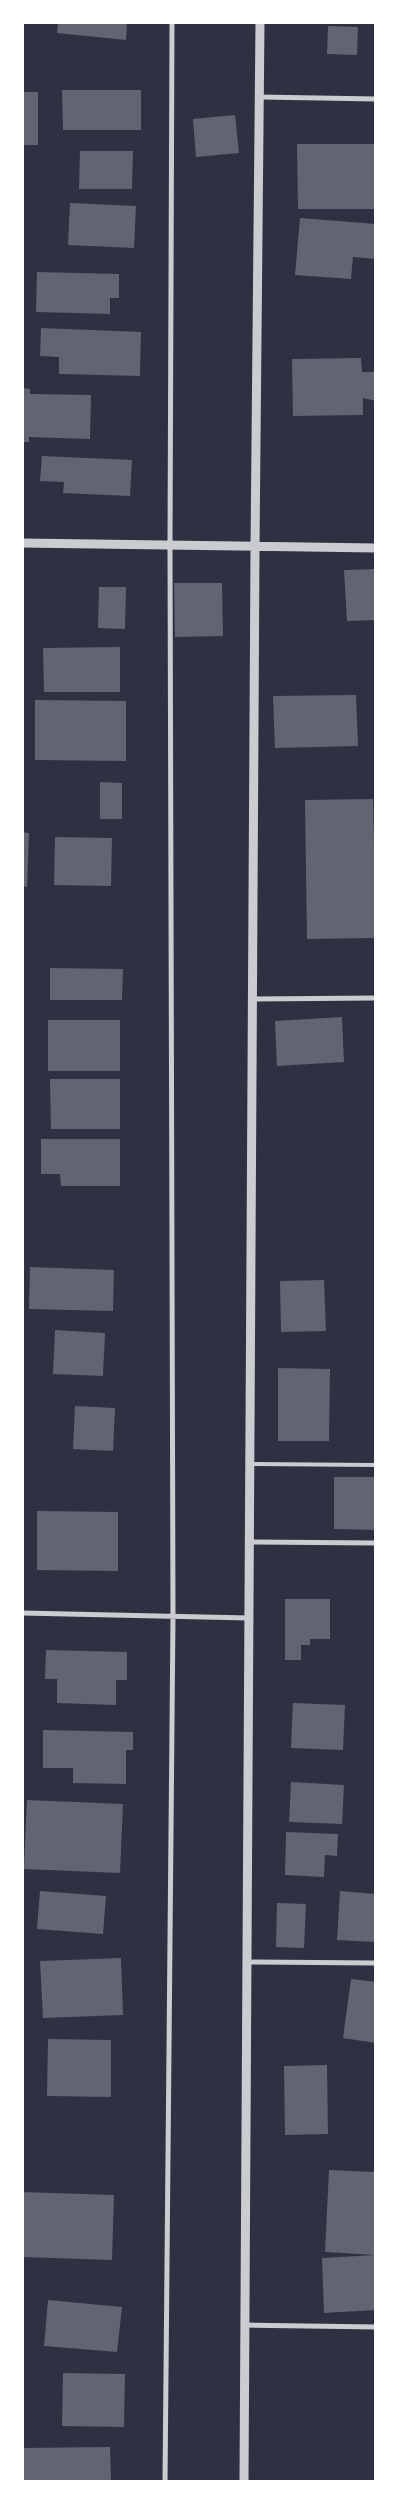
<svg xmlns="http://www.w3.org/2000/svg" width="398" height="2504" viewBox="0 0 398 2504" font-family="'Asap Condensed',sans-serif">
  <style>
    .building { fill: #626471 }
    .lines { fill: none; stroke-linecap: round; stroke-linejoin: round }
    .service { stroke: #caccd0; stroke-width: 4 }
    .minor { stroke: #caccd0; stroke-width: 5 }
    .tertiary { stroke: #caccd0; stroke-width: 9 }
  </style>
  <rect width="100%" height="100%" fill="#2d3142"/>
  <path class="building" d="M58 22H127L126 40 57 33Z
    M328 26 358 27 357 55 327 54Z
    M62 90H141V130H63Z
    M22 92H38V145H22Z
    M235 115 239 153 196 157 193 119Z
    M297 144H376V209H298Z
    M80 151H133L132 189H79Z
    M70 203 136 206 134 248 68 245Z
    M300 218 376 224V259L353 257 351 279 295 275Z
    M37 272 119 274V298H110V314L36 312Z
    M41 328 141 332 140 376 59 374V357L40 356Z
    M361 358 362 372H376V401L363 398V415L293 416 292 359Z
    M22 388 30 389V394L91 395 90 439 29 437V442H22Z
    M42 456 132 460 130 496 63 493 64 482 40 481Z
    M376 569V620L347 621 344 570Z
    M174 583H222L223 636 175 637Z
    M99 587H126L125 629 98 628Z
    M120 647V692H44L43 648Z
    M356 695 358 746 275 748 273 696Z
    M35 700 126 701V761L35 760Z
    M100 782 122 783V819H100Z
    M373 799 376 938 307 939 305 800Z
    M22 832 29 833 27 887 22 886Z
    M55 837 112 838 111 886 54 885Z
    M50 968 123 969 122 1000H50Z
    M342 1017 344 1062 277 1066 275 1021Z
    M48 1020H120V1071H48Z
    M50 1079H120V1129H51Z
    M41 1139H120V1186H61L60 1174H41Z
    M30 1267 114 1270 113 1311 29 1309Z
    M324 1280 326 1331 281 1332 280 1281Z
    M55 1330 105 1333 103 1376 53 1374Z
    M278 1368 330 1369 329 1441H278Z
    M75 1406 115 1408 113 1451 73 1449Z
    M334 1477H376V1530L334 1529Z
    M37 1511 118 1512V1571L37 1570Z
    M285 1599H330V1639H310V1645H301V1660H285Z
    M46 1650 127 1652V1680H116V1705L57 1703V1679H45Z
    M293 1703 345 1705 343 1750 291 1748Z
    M43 1730 133 1732V1750H126V1784L73 1783V1768H43Z
    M291 1782 344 1785 342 1824 289 1822Z
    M27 1800 123 1804 120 1873 24 1869Z
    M286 1832 338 1834 337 1856 325 1855 324 1877 285 1875Z
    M40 1891 106 1896 103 1934 37 1929Z
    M340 1891 376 1894 374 1942 337 1940Z
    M277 1903 306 1904 304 1948 276 1947Z
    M121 1958 123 2015 43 2018 40 1961Z
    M351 1979 376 1982V2043L343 2038Z
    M48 2039 111 2040V2097L47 2096Z
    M327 2065 328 2134 285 2135 284 2066Z
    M329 2170 376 2172V2255L325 2252Z
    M22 2192 114 2195 112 2260 22 2257Z
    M376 2255V2310L324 2313 322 2258Z
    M48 2300 122 2307 117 2352 44 2346Z
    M63 2373 125 2374 124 2427 62 2426Z
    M110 2447 111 2482H22V2448Z"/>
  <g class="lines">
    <path class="service" d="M249 1464 376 1465"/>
    <path class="minor" d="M260 97 376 99
      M252 999 376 998
      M249 1542 376 1543
      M22 1613 249 1618
      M247 1962 376 1963
      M245 2325 376 2327
      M165 2482 173 1616 170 546 172 22"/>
    <path class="tertiary" d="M22 543 376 548
      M244 2482 255 548 260 22"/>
  </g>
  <rect width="398" height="2504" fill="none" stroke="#ffffff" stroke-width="48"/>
</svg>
